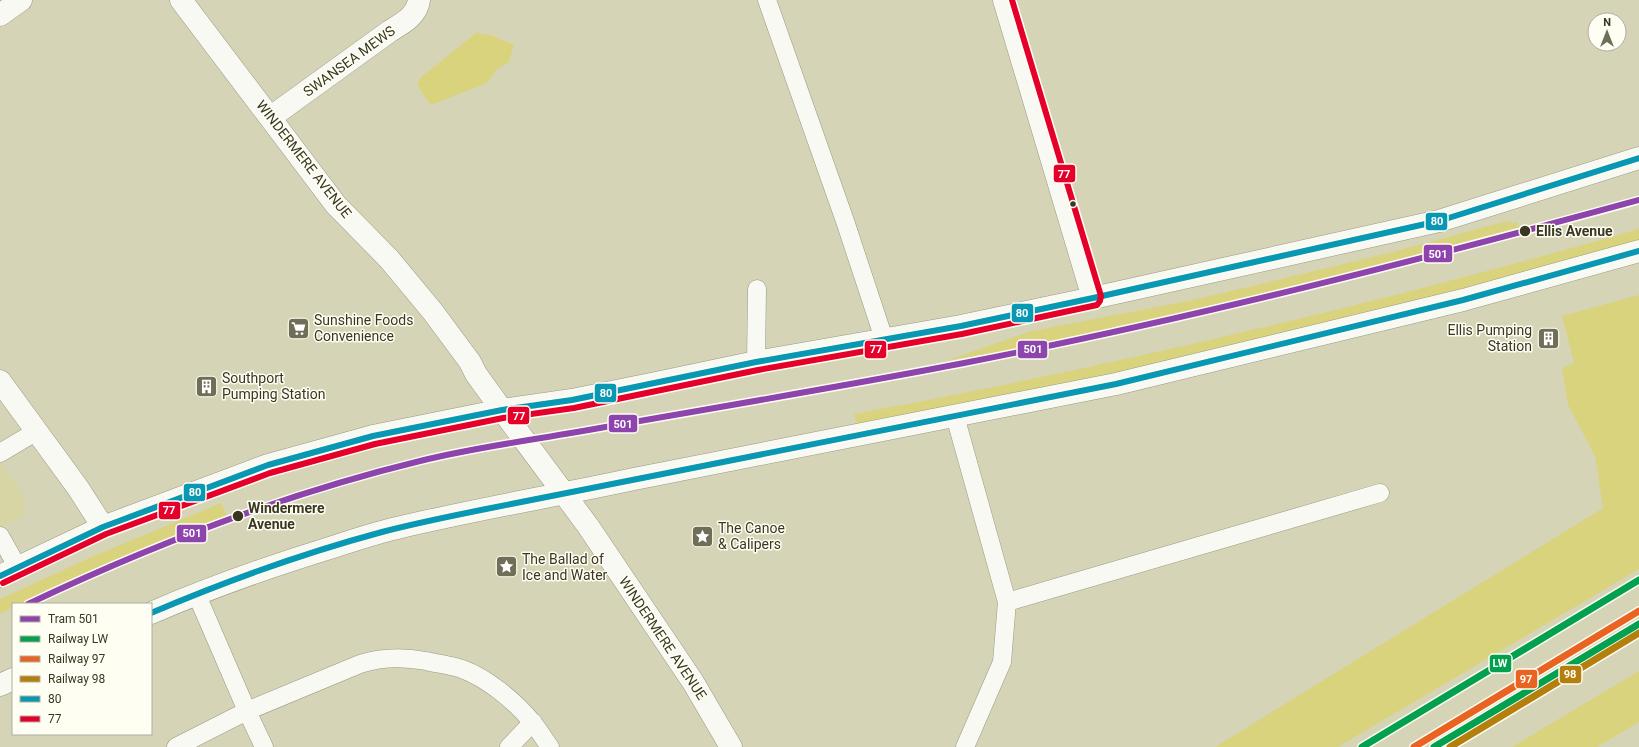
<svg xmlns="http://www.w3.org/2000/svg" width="1639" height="747" viewBox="0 0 1639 747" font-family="Roboto,sans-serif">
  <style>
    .built { fill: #d8d5a5 }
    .green { fill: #d9d37e }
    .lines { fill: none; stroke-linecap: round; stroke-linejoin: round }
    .lane-casing { stroke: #999881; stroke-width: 19 }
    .street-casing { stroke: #999881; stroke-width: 23 }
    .secondary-casing { stroke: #999881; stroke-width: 23 }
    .lane { stroke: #f9f9f4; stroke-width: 18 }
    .street { stroke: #f9f9f4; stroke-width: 22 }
    .secondary { stroke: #f9f9f4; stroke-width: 22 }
    .bus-1-casing { stroke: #fffef3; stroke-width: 9 }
    .bus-2-casing { stroke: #fffef3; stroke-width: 9 }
    .bus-1 { stroke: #0998b4; stroke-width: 6 }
    .bus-2 { stroke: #e4002b; stroke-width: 6 }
    .rail-1-casing { stroke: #fffef3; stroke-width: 10 }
    .rail-2-casing { stroke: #fffef3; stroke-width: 10 }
    .rail-3-casing { stroke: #fffef3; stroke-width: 10 }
    .rail-1 { stroke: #03a04f; stroke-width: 7 }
    .rail-2 { stroke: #e96322; stroke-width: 7 }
    .rail-3 { stroke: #b47f0c; stroke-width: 7 }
    .tram-1-casing { stroke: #fffef3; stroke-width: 9 }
    .tram-1 { stroke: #8e44ad; stroke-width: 6 }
    .bus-dot { fill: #393722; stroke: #fffef3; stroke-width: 1.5 }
    .labels { text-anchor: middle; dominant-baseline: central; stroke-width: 3; stroke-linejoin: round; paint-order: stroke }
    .street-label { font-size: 14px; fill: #393722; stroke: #fffef3 }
    .stop-label { font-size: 14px; font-weight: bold; fill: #393722; stroke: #fffef3; text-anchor: start }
    .poi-label { font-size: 14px; fill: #393722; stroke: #fffef3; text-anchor: start }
    .line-badge { stroke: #fffef3; stroke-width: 1.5 }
    .badge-label { font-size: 11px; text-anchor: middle; font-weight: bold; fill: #fff }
  </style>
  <rect width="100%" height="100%" fill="#d6d4b7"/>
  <path class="built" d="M0 462 22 494 26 515 0 528Z"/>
  <path class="green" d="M476 33 491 35 514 45 509 62 497 69 487 83 431 105 424 96 417 84 421 77Z
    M1507 221 1512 223 1517 222 1519 228C1404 261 1287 290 1170 316 1096 333 1022 350 948 360L1032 331 1188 301 1257 285 1393 252Z
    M1639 229V240C1587 255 1536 270 1483 284 1276 338 1067 386 857 424L854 414C1119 365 1380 303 1639 229Z
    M1639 295V569L1338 747H1215L1603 508 1595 456 1568 405 1562 368 1574 363 1562 316Z
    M221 503 227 516 96 568 19 604H13V607L0 614V599L96 555Z
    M1639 671V722L1597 747H1512Z"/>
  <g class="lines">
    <defs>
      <path id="lane" d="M767 0 845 221 884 339
        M756 362 757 289
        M955 416 1007 602 1002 662 965 747
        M0 453 37 431
        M0 536 18 568
        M196 593 247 711 264 747
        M1007 602 1380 493
        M176 747 247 711 360 664C382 657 404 657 426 661 438 664 451 665 462 669 487 678 516 702 532 722 539 730 544 739 550 747
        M509 747 533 722"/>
      <path id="street" d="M181 0 336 205 389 259 433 312 470 362 476 374 502 410
        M1004 0 1093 298
        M0 15 21 0
        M271 117 390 31C403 23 417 16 419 0
        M0 381 78 488 103 527"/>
      <path id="secondary" d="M502 410 588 526 693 682 731 747
        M0 576 103 527 268 465 373 436 502 410 572 400 656 383 756 362 961 326 1093 298 1439 221 1639 158
        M151 613C211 587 271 566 333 547 354 540 376 533 397 528 476 509 555 496 634 479L1116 384 1463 300 1639 251
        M0 685 13 679"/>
    </defs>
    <use href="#lane" class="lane-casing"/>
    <use href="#street" class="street-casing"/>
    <use href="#secondary" class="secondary-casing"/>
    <use href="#lane" class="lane"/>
    <use href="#street" class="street"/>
    <use href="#secondary" class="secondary"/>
    <defs>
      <path id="bus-1" d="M0 576 103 527 268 465 373 436 502 410 572 400 756 362 961 326 1093 298 1439 221 1639 158
        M151 613C226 581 304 553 382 532 416 523 451 516 486 509L1116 384 1463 300 1639 251"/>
      <path id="bus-2" d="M3 583 106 534 270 473 375 444 503 418 574 408 758 370 962 334 1097 305 1100 301 1101 296 1012 0"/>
    </defs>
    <use href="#bus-1" class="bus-1-casing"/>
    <use href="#bus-2" class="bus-2-casing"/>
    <use href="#bus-1" class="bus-1"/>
    <use href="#bus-2" class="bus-2"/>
    <defs>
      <path id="rail-1" d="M1362 747 1639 580
        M1434 747 1639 624"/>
      <path id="rail-2" d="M1414 747 1639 611"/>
      <path id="rail-3" d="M1450 747 1639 633"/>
    </defs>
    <use href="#rail-1" class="rail-1-casing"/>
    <use href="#rail-2" class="rail-2-casing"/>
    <use href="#rail-3" class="rail-3-casing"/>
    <use href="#rail-1" class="rail-1"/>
    <use href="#rail-2" class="rail-2"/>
    <use href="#rail-3" class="rail-3"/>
    <defs>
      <path id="tram-1" d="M28 604C154 544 285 494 420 461 472 448 525 441 577 432 706 409 835 388 964 363 1191 319 1416 261 1639 200"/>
    </defs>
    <use href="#tram-1" class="tram-1-casing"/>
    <use href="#tram-1" class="tram-1"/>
  </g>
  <defs>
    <symbol id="supermarket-square" viewBox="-11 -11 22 22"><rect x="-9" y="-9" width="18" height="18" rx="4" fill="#706e56" stroke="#fffef3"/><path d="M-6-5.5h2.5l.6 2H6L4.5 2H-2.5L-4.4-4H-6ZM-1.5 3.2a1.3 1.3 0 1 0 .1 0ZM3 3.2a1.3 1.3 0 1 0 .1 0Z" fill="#fff"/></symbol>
    <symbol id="building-square" viewBox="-11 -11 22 22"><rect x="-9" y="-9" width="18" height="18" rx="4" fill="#706e56" stroke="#fffef3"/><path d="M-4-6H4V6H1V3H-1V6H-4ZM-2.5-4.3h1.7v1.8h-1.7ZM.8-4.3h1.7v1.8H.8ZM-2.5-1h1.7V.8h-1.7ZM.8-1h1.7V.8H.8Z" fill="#fff"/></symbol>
    <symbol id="sight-square" viewBox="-11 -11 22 22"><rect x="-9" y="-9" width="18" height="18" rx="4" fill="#706e56" stroke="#fffef3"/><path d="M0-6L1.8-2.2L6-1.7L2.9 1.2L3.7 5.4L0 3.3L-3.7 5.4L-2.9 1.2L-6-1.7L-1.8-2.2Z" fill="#fff"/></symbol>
  </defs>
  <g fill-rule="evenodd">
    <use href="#supermarket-square" x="286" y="316" width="25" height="25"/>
    <use href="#building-square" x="1536" y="326" width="25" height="25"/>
    <use href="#building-square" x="194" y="374" width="25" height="25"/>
    <use href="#sight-square" x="690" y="524" width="25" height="25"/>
    <use href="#sight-square" x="494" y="554" width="25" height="25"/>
  </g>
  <g class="bus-dot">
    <circle cx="1073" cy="204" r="3.5"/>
    <circle cx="1525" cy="231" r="6"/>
    <circle cx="238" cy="516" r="6"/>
  </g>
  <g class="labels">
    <g class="street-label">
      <text transform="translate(349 61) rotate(-36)">SWANSEA MEWS</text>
      <text transform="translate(304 159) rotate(52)">WINDERMERE AVENUE</text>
      <text transform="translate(663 638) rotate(56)">WINDERMERE AVENUE</text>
    </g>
    <g class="stop-label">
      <text x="1536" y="231">Ellis Avenue</text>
      <text x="248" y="508">Windermere<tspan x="248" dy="16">Avenue</tspan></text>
    </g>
    <g class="poi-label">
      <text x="314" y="320">Sunshine Foods<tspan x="314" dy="16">Convenience</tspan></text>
      <text x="1532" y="330" text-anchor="end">Ellis Pumping<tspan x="1532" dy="16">Station</tspan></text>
      <text x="222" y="378">Southport<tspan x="222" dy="16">Pumping Station</tspan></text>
      <text x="718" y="528">The Canoe<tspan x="718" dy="16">&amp; Calipers</tspan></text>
      <text x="522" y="559">The Ballad of<tspan x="522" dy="16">Ice and Water</tspan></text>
    </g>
  </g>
  <g class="line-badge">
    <rect x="1053" y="164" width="23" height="19" rx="4" fill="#e4002b"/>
    <rect x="1425" y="212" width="23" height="19" rx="4" fill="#0998b4"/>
    <rect x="1423" y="244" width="30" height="19" rx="4" fill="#8e44ad"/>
    <rect x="1011" y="303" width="23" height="20" rx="4" fill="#0998b4"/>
    <rect x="1017" y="340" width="31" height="19" rx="4" fill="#8e44ad"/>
    <rect x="864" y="340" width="23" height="19" rx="4" fill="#e4002b"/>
    <rect x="594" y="383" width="23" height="20" rx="4" fill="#0998b4"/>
    <rect x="507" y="406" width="23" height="19" rx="4" fill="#e4002b"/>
    <rect x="608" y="414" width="30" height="19" rx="4" fill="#8e44ad"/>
    <rect x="183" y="483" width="23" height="19" rx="4" fill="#0998b4"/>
    <rect x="158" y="501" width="23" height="19" rx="4" fill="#e4002b"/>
    <rect x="176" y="524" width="31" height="19" rx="4" fill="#8e44ad"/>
    <rect x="1489" y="654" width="23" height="19" rx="4" fill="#03a04f"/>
    <rect x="1559" y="665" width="23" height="19" rx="4" fill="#b47f0c"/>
    <rect x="1515" y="669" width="23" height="20" rx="4" fill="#e96322"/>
  </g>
  <g class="badge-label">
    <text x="1064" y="178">77</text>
    <text x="1437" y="225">80</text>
    <text x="1438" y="258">501</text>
    <text x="1022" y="317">80</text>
    <text x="1033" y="353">501</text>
    <text x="876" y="353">77</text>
    <text x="606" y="397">80</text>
    <text x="519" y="420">77</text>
    <text x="623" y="428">501</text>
    <text x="195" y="496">80</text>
    <text x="169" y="514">77</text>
    <text x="192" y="537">501</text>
    <text x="1500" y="667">LW</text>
    <text x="1570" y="678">98</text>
    <text x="1526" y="683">97</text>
  </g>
  <rect x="12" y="603" width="140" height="132" fill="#fffef3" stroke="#b0ae9f"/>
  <rect x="20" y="616" width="20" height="6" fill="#8e44ad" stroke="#b0ae9f"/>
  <text x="48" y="623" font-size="12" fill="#393722">Tram 501</text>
  <rect x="20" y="636" width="20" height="6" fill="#03a04f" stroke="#b0ae9f"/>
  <text x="48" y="643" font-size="12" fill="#393722">Railway LW</text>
  <rect x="20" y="656" width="20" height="6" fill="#e96322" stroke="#b0ae9f"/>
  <text x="48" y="663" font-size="12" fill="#393722">Railway 97</text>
  <rect x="20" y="676" width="20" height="6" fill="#b47f0c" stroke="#b0ae9f"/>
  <text x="48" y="683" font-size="12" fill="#393722">Railway 98</text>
  <rect x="20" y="696" width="20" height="6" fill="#0998b4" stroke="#b0ae9f"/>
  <text x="48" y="703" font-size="12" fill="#393722">80</text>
  <rect x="20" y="716" width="20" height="6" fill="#e4002b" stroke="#b0ae9f"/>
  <text x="48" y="723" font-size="12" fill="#393722">77</text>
  <g transform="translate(1607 32)"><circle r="19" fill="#fffef3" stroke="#b0ae9f"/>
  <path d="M0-3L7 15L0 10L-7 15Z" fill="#706e56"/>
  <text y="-6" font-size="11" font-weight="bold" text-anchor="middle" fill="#393722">N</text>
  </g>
</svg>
